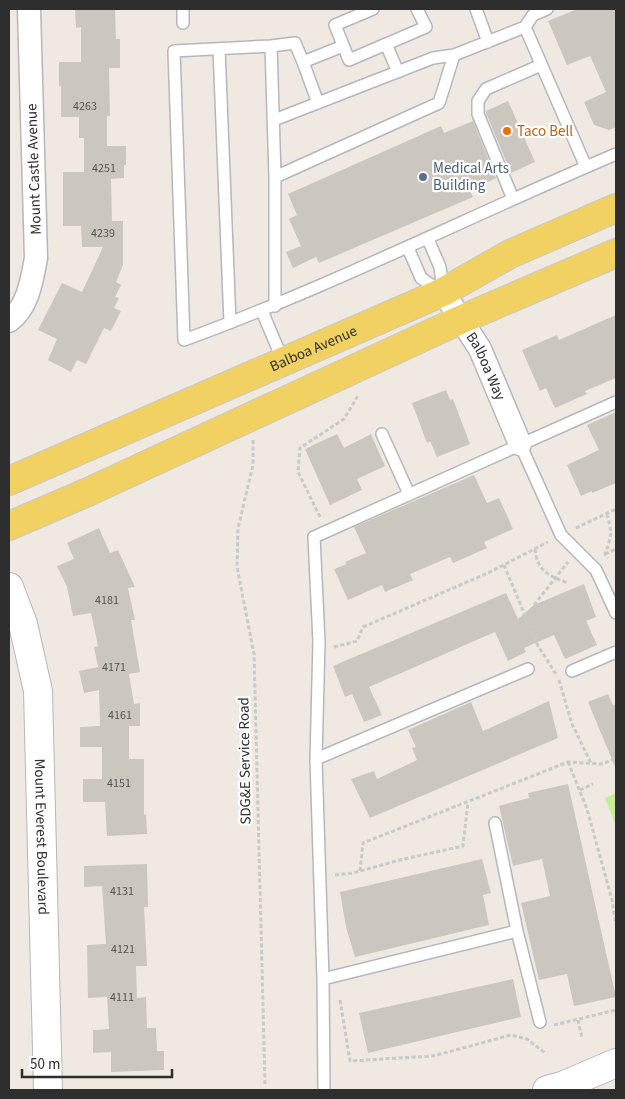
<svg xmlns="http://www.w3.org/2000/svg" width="625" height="1099" viewBox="0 0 625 1099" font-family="'Source Sans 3',sans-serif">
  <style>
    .pitch { fill: #c9ec9a }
    .building { fill: #cbc7bf }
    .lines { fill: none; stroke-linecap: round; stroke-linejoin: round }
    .service-casing { stroke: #b4b7c1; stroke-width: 14 }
    .minor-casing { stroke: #b4b7c1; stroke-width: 25 }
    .tertiary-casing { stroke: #b4b7c1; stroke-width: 30 }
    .primary-casing { stroke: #c9c9c9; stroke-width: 30 }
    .path { stroke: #c9c9c9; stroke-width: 3; stroke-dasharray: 4 2.5; stroke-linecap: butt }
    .service { stroke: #fff; stroke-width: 11 }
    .minor { stroke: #fff; stroke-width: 22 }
    .tertiary { stroke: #fff; stroke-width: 28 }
    .primary { stroke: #f2d163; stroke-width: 28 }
    .food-dot { fill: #e8710a; stroke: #fff; stroke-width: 2 }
    .service-dot { fill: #5c6f8a; stroke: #fff; stroke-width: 2 }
    .labels { text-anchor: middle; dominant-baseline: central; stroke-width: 4.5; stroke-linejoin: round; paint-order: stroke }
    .number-label { font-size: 12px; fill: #555452 }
    .food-label { font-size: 15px; fill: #c56008; stroke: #fff; text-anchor: start }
    .service-label { font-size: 15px; fill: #4e5e75; stroke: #fff; text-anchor: start }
    .street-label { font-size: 15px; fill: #2e2e2e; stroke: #fff }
  </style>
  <rect width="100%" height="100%" fill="#efe9e1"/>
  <path class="pitch" d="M616 793V826L605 798Z"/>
  <path class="building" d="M75 9H115L116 39H120V68H109L110 116H107V146H126V165H124V178L111 179 112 221H123V265L116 282 121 285 115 297 119 298 114 308 121 311 111 331 104 328 86 364 77 360 71 372 48 360 57 339 38 330 62 283 82 292 103 247H82L81 226H63V172H84V138H79V117H61V86H59V62H81V27L76 28Z
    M577 9H616V127L609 130 594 125 584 102 606 92 590 56 567 65 548 21Z
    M508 101 535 162 511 173 486 113V111Z
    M473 121 496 178 470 191 473 197 319 263 316 257 293 268 286 252 301 246 289 219 297 215 288 194 441 126 444 133Z
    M616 315V378L585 391 587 394 555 408 546 388 540 391 522 350 557 335 559 340Z
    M446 390 450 400 453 399 470 444 437 457 430 441 427 443 412 403Z
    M616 412V483L592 493V491L581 496 567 465 599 450 587 425Z
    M337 434 344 448 371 434 385 466 357 479 362 490 330 505 305 449Z
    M474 475 487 503 499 498 513 529 484 542 487 548 453 563 450 557 410 574 413 580 385 592 382 585 348 600 334 569 347 564 345 562 366 553 354 527Z
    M99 528 110 553 118 550 135 587 128 588 135 620H131L140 672 129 674 134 704 140 703V726H129V759H144V815L146 814 147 834 107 836 105 802H83V779H102V747H80V727L100 726 99 690 84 693 79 671 98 667 94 647 98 646 91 613 73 616 67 587 57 566 74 559 67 543Z
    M584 584 596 617 586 621 597 645 565 659 554 635 524 648 526 652 508 661 495 632 369 687 382 715 364 722 352 694 345 697 333 666 506 593 518 619 534 605Z
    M608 694 613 705 616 704V769L588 702Z
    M549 701 558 738 370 818 351 779 374 771 377 779 417 760 412 748 416 747 408 730 471 702 483 731Z
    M568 784 616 997 574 1006 567 974 539 980 521 903 550 896 542 859 513 866 499 806 529 798 528 793Z
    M482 859 491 893 483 895 489 925 355 957 346 927 340 892Z
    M147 864 148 907H144L147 966H136L137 998 146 997 147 1028H156L157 1051H164V1070L111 1072V1052L93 1053V1030L109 1029 107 997 88 998 87 945 106 944 102 886 84 887V866Z
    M513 979 521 1017 368 1053 359 1013Z"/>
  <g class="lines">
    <defs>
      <path id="service" d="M183 9V23
        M373 9 335 25 349 60 426 27 417 9
        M476 9 488 42
        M525 27 586 167 616 154
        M386 44 398 72
        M271 46 295 43 303 62 343 46
        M219 49 230 323
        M303 62 318 103
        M274 120 433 58 454 55
        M275 177 439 103 454 55 525 27 533 15 547 9
        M513 199 478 114V101L486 89 541 65
        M428 239 440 267 443 291
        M408 248 421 278 440 291
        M275 306V177L271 46 174 51 184 340C321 290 452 225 586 167
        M262 311 283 361
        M382 434 409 494
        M520 444 561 535 596 570 616 613
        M572 671 616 652
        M316 759 528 669
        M517 931 540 1022
        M323 979 517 931 495 823
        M324 1090 323 979 316 759 319 642 314 537 616 402"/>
      <g id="minor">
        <path id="s1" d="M443 292 480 349 520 444"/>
        <path d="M9 321C28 307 32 280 36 258L29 9"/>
      </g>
      <g id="tertiary">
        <path id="s2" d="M9 587 23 624 38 691 48 1090"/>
        <path d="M547 1090 562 1086 616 1063"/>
      </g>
      <g id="primary">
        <path id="s3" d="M9 481 443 292 510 254 616 208"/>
        <path d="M9 526 88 492 460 320 616 253"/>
      </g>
    </defs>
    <use href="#service" class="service-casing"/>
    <use href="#minor" class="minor-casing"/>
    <use href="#tertiary" class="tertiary-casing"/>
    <use href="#primary" class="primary-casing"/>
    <path class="path" d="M253 440V465L238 528 237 567 254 654 265 1084
      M607 514C612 532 612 536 605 554L608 558
      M320 517 298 472 300 448 344 419 359 394
      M576 528 616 509
      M535 549C537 571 549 576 568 583
      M605 554 616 549
      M504 565 537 644 556 674
      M534 605 568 562
      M334 647 357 641 363 627 488 573 548 542
      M559 680 572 724 591 763
      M568 762 587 809 612 900 616 925
      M580 790 593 784
      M360 871 363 843 568 762 603 764 616 758
      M335 875 353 873 400 860 463 846 468 802
      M340 1000 350 1061 433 1056 511 1035 527 1039 545 1053
      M578 1020 582 1038
      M554 1025 616 1010"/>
    <use href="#service" class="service"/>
    <use href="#minor" class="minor"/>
    <use href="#tertiary" class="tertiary"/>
    <use href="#primary" class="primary"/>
  </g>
  <circle class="food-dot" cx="507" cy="131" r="5"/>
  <circle class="service-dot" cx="423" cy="177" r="5"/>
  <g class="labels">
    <g class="number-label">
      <text x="85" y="106">4263</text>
      <text x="104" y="168">4251</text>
      <text x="103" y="233">4239</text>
      <text x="107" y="600">4181</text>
      <text x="114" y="667">4171</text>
      <text x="120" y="715">4161</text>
      <text x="119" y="783">4151</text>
      <text x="122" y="891">4131</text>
      <text x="123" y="949">4121</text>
      <text x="122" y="997">4111</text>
    </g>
    <g class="food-label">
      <text x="517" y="131">Taco Bell</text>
    </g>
    <g class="service-label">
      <text x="433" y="168">Medical Arts<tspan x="433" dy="17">Building</tspan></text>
    </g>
    <g class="street-label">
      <text transform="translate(34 169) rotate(-92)">Mount Castle Avenue</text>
      <text stroke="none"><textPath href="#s3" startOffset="332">Balboa Avenue</textPath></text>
      <text stroke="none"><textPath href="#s1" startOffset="86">Balboa Way</textPath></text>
      <text transform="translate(245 761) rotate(-91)">SDG&amp;E Service Road</text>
      <text stroke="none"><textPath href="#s2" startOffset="254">Mount Everest Boulevard</textPath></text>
    </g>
  </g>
  <rect width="625" height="1099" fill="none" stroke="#2e2e2e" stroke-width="20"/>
  <path d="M22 1069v8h150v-8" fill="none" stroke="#2e2e2e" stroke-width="2.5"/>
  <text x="30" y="1069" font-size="15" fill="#2e2e2e" stroke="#ffffff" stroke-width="4" paint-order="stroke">50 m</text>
</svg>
